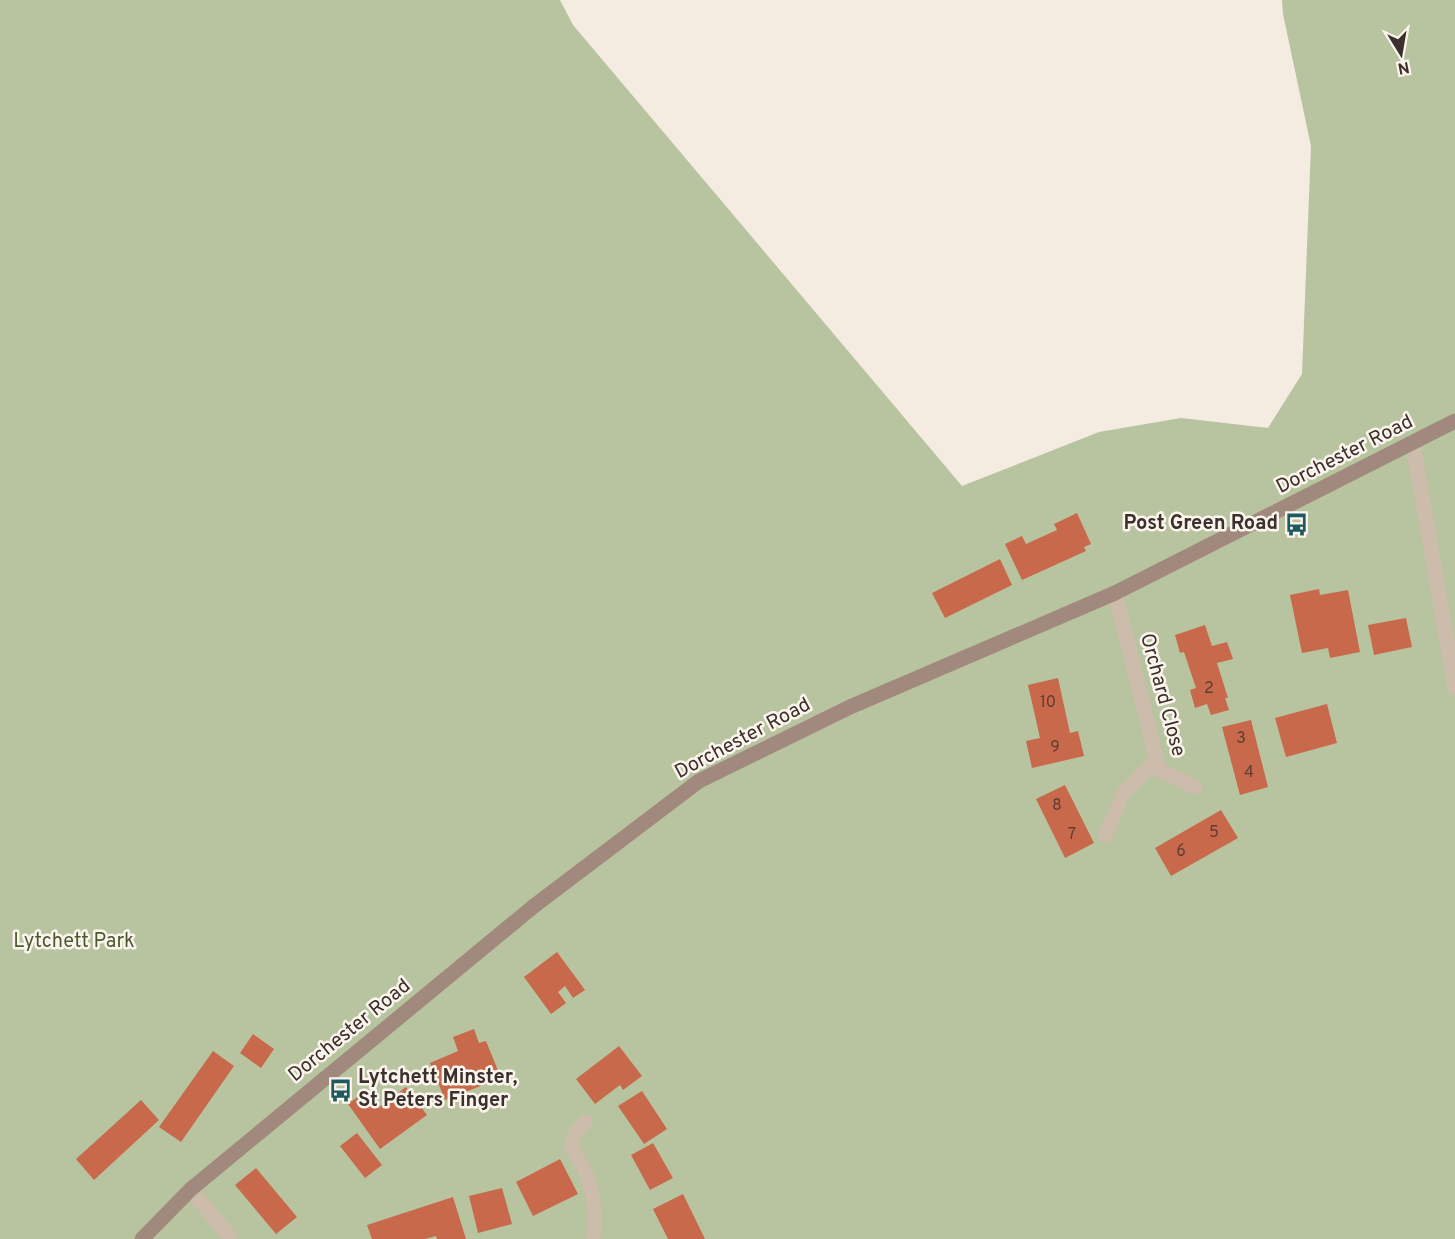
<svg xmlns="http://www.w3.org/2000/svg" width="1455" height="1239" viewBox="0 0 1455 1239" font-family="Overpass,sans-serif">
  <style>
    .green { fill: #b8c4a0 }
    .building { fill: #c8694b }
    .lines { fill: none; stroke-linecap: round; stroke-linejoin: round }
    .service { stroke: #cdbbac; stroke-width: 14 }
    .minor { stroke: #cdbbac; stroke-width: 15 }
    .secondary { stroke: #a18a7d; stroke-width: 15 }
    .labels { text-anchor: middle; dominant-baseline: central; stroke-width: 5; stroke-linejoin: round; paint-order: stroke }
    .number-label { font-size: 16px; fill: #5e3e33 }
    .street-label { font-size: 20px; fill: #3b302b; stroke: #fbf5ee }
    .poi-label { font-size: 20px; font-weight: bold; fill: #3b302b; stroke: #fbf5ee; text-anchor: end }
    .park-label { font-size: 20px; fill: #4a5a2e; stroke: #fbf5ee }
  </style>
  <rect width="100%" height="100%" fill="#f4ebe1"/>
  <path class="green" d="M0 0H560L573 25 962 486 1099 432 1181 418 1268 428 1302 374 1311 146 1283 14 1282 0H1455V1239H0Z"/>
  <path class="building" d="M1077 513 1091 544 1084 547 1086 551 1022 580 1005 544 1022 536 1026 544 1057 530 1054 524Z
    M1000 559 1012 585 945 618 932 593Z
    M1319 589 1320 595 1348 590 1360 652 1330 658 1328 648 1302 653 1290 595Z
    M1406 618 1412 647 1374 655 1368 625Z
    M1205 625 1212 646 1227 642 1233 659 1217 663 1228 698H1225L1229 710 1211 715 1207 704 1195 708 1190 690 1196 688 1184 652 1180 653 1175 635Z
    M1058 678 1070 733 1078 731 1084 756 1032 768 1026 741 1040 738 1028 685Z
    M1327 704 1337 743 1286 757 1275 718Z
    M1251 720 1268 787 1240 795 1222 727Z
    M1065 785 1094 843 1065 858 1036 799Z
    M1221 810 1238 838 1171 876 1155 848Z
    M557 952 585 990 573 998 565 986 558 992 566 1003 551 1014 524 977Z
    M474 1029 479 1043 486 1041 501 1078 445 1100 430 1063 458 1051 453 1037Z
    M253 1034 274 1049 261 1068 240 1053Z
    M619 1046 642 1076 623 1090 620 1085 595 1104 576 1079Z
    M213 1051 234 1066 181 1142 159 1127Z
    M406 1087 427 1115 380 1149 348 1104 366 1091 378 1108Z
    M642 1091 667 1129 644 1144 618 1106Z
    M141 1100 159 1120 94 1180 76 1159Z
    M357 1133 382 1165 365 1178 340 1146Z
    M653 1143 673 1178 650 1190 631 1155Z
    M560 1159 578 1194 533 1216 516 1182Z
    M256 1168 297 1217 276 1234 235 1185Z
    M502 1188 512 1224 478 1233 469 1196Z
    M683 1194 705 1239H668L653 1209Z
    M453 1197 466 1239H437L436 1236 425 1239H372L367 1225Z"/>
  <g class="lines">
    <path class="service" d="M1105 836 1124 792 1156 761
      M586 1121 576 1132 571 1145C575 1154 581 1162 585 1171 593 1187 598 1222 593 1239"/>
    <path class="minor" d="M1413 444 1455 688
      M1115 593 1159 770 1195 787
      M191 1189 231 1239"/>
    <path class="secondary" d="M142 1239 191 1189 534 906 699 781 850 707 1115 593 1455 421"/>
  </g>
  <defs>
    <symbol id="bus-bare" viewBox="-9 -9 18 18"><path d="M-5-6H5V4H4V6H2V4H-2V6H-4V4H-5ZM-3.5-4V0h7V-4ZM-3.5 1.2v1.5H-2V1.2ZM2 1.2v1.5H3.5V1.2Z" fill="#1f5a5e" stroke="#fbf5ee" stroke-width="2.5" paint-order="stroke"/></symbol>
  </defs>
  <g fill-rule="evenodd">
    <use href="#bus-bare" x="1280" y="508" width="33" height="33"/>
    <use href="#bus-bare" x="324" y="1074" width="33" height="33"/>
  </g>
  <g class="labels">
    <g class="number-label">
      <text x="1209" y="689">2</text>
      <text x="1048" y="703">10</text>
      <text x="1241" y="739">3</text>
      <text x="1055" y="748">9</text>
      <text x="1249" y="773">4</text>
      <text x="1057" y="806">8</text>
      <text x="1214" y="833">5</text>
      <text x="1072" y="835">7</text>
      <text x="1181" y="852">6</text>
    </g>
    <g class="street-label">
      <text transform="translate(1345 455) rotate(-27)">Dorchester Road</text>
      <text transform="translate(1162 695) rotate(75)">Orchard Close</text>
      <text transform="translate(743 739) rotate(-28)">Dorchester Road</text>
      <text transform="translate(350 1031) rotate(-39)">Dorchester Road</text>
    </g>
    <g class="poi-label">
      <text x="1278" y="524">Post Green Road</text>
      <text x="358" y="1078" text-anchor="start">Lytchett Minster,<tspan x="358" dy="23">St Peters Finger</tspan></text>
    </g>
    <g class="park-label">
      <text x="74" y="942">Lytchett Park</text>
    </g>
  </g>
  <g transform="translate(1401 54) rotate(169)" stroke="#fbf5ee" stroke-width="4.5" paint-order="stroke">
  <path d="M0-4.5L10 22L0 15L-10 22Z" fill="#3b302b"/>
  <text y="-9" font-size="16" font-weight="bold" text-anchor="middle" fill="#3b302b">N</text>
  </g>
</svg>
